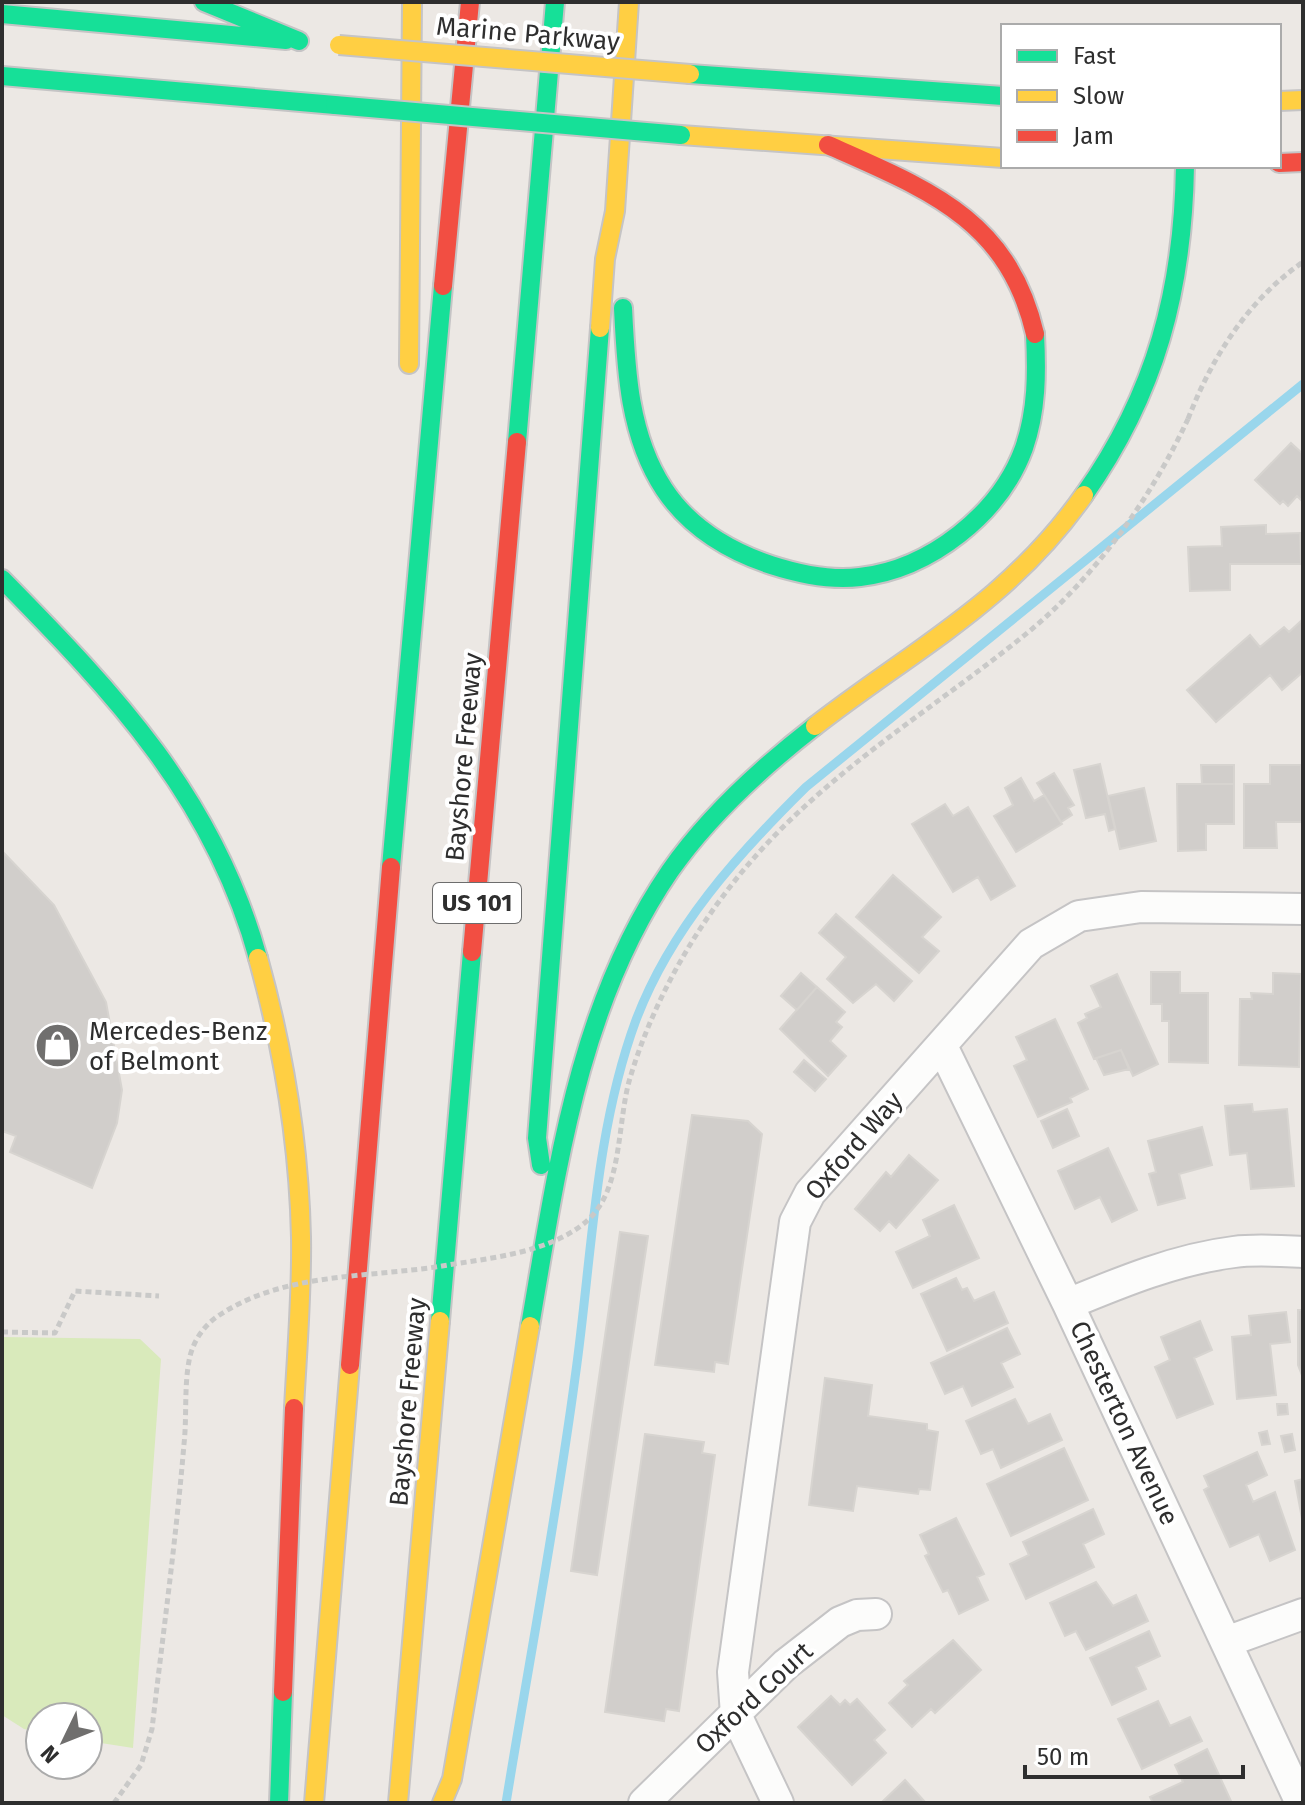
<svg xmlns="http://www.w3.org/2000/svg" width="1305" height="1805" viewBox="0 0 1305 1805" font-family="'Fira Sans',sans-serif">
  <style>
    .pitch { fill: #d9eabb }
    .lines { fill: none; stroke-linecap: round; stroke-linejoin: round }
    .stream { stroke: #99d6ec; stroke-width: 9 }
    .building { fill: #d1cecb; stroke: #d7d4d0; stroke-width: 2 }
    .street-casing { stroke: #c5c4c5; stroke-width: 34 }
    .fast-casing { stroke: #c5c4c5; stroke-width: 22 }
    .slow-casing { stroke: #c5c4c5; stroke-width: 22 }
    .jam-casing { stroke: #c5c4c5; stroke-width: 22 }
    .path { stroke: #c9c9c8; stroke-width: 5; stroke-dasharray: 6 4; stroke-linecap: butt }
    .street { stroke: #fcfcfb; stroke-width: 30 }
    .fast { stroke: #16e098; stroke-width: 18 }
    .slow { stroke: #ffcf43; stroke-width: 18 }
    .jam { stroke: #f24e42; stroke-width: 18 }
    .fast-bridge-casing { stroke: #c5c4c5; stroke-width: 22; stroke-linecap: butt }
    .slow-bridge-casing { stroke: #c5c4c5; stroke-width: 22; stroke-linecap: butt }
    .path-bridge { stroke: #c9c9c8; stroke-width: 5; stroke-dasharray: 6 4; stroke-linecap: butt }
    .fast-bridge { stroke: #16e098; stroke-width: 18 }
    .slow-bridge { stroke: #ffcf43; stroke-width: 18 }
    .labels { text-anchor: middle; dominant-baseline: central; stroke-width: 8; stroke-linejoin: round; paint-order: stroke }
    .shield { fill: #fff; stroke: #6d6d6d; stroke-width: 2 }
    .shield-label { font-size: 24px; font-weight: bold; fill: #2e2e2e }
    .street-label { font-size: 26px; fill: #2e2e2e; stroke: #fff }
    .poi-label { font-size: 26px; fill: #2e2e2e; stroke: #fff; text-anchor: start }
  </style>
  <rect width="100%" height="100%" fill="#ece8e4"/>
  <path class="pitch" d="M2 1337 140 1339 161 1359 133 1748 88 1741V1717H40V1732L24 1729 2 1715Z"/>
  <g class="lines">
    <path class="stream" d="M506 1803C529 1662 556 1520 575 1378 592 1259 594 1134 636 1020 671 928 737 855 806 787L1303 384"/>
  </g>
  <path class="building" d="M1291 443 1303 454V502L1297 496 1288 506 1283 501 1280 504 1255 480Z
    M1266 525V534L1300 533 1301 564H1230V590L1190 591 1188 547 1222 546 1221 527Z
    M1303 619V672L1282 690 1270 675 1216 722 1187 690 1250 635 1260 647 1284 627 1289 632Z
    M1100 764 1115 829 1109 831 1105 814 1086 818 1074 770Z
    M1201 765H1234V784H1202Z
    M1270 765H1301L1302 822H1276L1277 848H1244V784H1270Z
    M1054 773 1074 805 1068 808 1072 815 1061 822 1037 783Z
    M1021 778 1034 801 1044 795 1062 824 1016 852 994 816 1013 805 1005 788Z
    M1177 784H1234V824H1206V850L1178 851Z
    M1144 788 1156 841 1120 849 1108 796Z
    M945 804 953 816 968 807 1015 886 991 900 978 877 953 892 912 824Z
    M2 851 54 905 106 1002 122 1090 117 1123 92 1188 10 1152 16 1136 2 1131Z
    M893 875 941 917 922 937 939 951 919 973 856 917Z
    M836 914 912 981 894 1001 876 984 853 1003 827 979 846 957 819 933Z
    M1151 972H1180V993H1208V1063L1169 1062V1021H1162V1004H1151Z
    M801 973 817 987 797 1010 781 996Z
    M1273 973 1301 974 1299 1067 1239 1065 1240 999H1252L1251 993 1273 994Z
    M1117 974 1158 1064 1133 1076 1121 1050 1094 1059 1078 1023 1087 1018 1085 1014 1101 1007 1091 986Z
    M817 987 845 1012 836 1022 842 1027 830 1041 846 1056 828 1076 780 1029Z
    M1055 1019 1088 1089 1070 1098 1072 1102 1038 1117 1014 1066 1027 1060 1016 1037Z
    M1121 1050 1129 1069 1104 1075 1096 1058Z
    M804 1060 826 1079 815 1091 794 1072Z
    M1252 1104 1253 1112 1287 1109 1294 1186 1251 1189 1247 1153 1230 1155 1225 1106Z
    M1067 1109 1079 1136 1053 1148 1041 1121Z
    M692 1115 748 1121 762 1134 728 1364 715 1362 714 1372 655 1365Z
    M1202 1127 1212 1165 1179 1174 1185 1198 1158 1205 1149 1174 1156 1172 1148 1141Z
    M1108 1148 1137 1210 1112 1222 1100 1197 1075 1209 1058 1171Z
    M909 1155 938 1180 896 1228 889 1221 880 1231 855 1209 886 1172 891 1177Z
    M954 1205 979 1258 913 1288 896 1252 930 1236 923 1220Z
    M620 1232 648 1236 597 1575 571 1571Z
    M956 1278 962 1290 967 1288 974 1301 994 1292 1008 1323 947 1351 921 1294Z
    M1298 1310H1303V1378L1298 1365Z
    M1286 1312 1290 1342 1270 1344 1276 1395 1237 1399 1232 1337 1251 1335 1249 1316Z
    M1200 1321 1212 1350 1194 1358 1213 1404 1177 1418 1155 1367 1170 1360 1161 1337Z
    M1007 1328 1020 1354 1001 1363 1013 1387 972 1406 963 1386 945 1394 931 1363Z
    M825 1378 872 1385 868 1416 927 1424V1430L938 1432 930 1490 919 1489 918 1494 857 1486 853 1511 809 1505Z
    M1015 1399 1028 1424 1050 1414 1062 1440 1001 1468 993 1449 981 1454 966 1421Z
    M1277 1404H1287L1288 1414 1278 1415Z
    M1267 1431 1270 1444 1262 1445 1259 1433Z
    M645 1434 704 1442 702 1453 715 1455 679 1711 666 1709 664 1721 605 1712Z
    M1292 1434 1295 1450 1285 1452 1281 1436Z
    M1064 1448 1088 1500 1011 1536 987 1484Z
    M1257 1452 1267 1475 1246 1485 1253 1502 1275 1492 1295 1550 1270 1561 1259 1534 1230 1547 1204 1490 1209 1487 1204 1476Z
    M1303 1479V1524L1295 1481Z
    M1093 1509 1104 1534 1083 1544 1094 1567 1026 1599 1010 1564 1029 1555 1023 1542Z
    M956 1518 984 1574 977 1577 988 1600 959 1614 948 1590 943 1592 925 1556 929 1554 920 1535Z
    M1096 1582 1113 1606 1136 1595 1148 1621 1086 1650 1076 1631 1065 1636 1050 1603Z
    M1149 1631 1160 1656 1136 1667 1146 1689 1112 1705 1090 1658Z
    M953 1640 981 1670 935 1713 931 1709 912 1727 889 1703 908 1685 904 1681Z
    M831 1696 840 1705 845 1700 850 1705 857 1699 885 1730 874 1740 886 1753 852 1785 798 1727Z
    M1158 1701 1170 1726 1190 1717 1202 1741 1142 1769 1118 1719Z
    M1207 1749 1231 1801 1153 1803 1150 1797 1183 1782 1175 1765Z
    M905 1780 926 1803H881Z"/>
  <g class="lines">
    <defs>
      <path id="street" d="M942 1046 1068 1304 1301 1803
        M1068 1304C1121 1282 1177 1259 1234 1252 1256 1249 1281 1251 1303 1252
        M1226 1642 1303 1614
        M644 1803 786 1664 840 1622 857 1615 876 1614
        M778 1803 736 1715 733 1672 795 1222 810 1193 1031 944 1079 916 1141 907 1303 909"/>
      <path id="fast" d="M204 2 299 41
        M2 14 286 40
        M690 74 1003 96
        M2 76 335 105
        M623 308C626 370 629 436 664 489 689 527 729 551 771 565 799 574 830 581 860 577 930 569 1000 514 1024 448 1037 410 1037 373 1035 334
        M517 442 555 2
        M1084 495C1156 393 1183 290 1185 166
        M2 579C115 694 214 798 258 958
        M391 867 443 286
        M541 1165 537 1138 600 328
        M440 1321 472 952
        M530 1326C557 1170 578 1005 670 871 709 815 761 768 815 726
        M279 1803 283 1692"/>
      <path id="slow" d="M1279 101 1303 100
        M681 135 1003 158
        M600 328 605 259 615 211 629 2
        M409 364 412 2
        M815 726C914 649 1009 602 1084 495
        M258 958C283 1048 299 1143 301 1237 302 1294 297 1351 294 1408
        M314 1803 350 1365
        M398 1803 440 1321
        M442 1803 452 1779 530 1326"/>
      <path id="jam" d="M828 145C926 189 1008 218 1035 334
        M1279 163 1303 162
        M443 286 470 2
        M472 952 517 442
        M350 1365 391 867
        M283 1692 294 1408"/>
    </defs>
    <use href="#street" class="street-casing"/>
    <use href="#fast" class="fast-casing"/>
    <use href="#slow" class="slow-casing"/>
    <use href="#jam" class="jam-casing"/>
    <path class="path" d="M1188 419C1212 357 1248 300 1303 262
      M2 1332 55 1333 75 1291 159 1296"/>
    <use href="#street" class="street"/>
    <use href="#fast" class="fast"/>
    <use href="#slow" class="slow"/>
    <use href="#jam" class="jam"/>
    <defs>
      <path id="fast-bridge" d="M335 105 681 135"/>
      <path id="slow-bridge" d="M339 45 690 74"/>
    </defs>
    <use href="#fast-bridge" class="fast-bridge-casing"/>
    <use href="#slow-bridge" class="slow-bridge-casing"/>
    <path class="path-bridge" d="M114 1803 141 1765 152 1729C163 1634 176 1539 184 1444 187 1417 184 1388 189 1361 192 1343 203 1326 218 1316 283 1272 368 1278 442 1266 489 1258 554 1253 590 1218 623 1185 617 1122 630 1078 651 1008 688 940 733 883 814 780 921 718 1021 638 1092 582 1150 500 1188 419"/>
    <use href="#fast-bridge" class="fast-bridge"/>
    <use href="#slow-bridge" class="slow-bridge"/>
  </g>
  <defs>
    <symbol id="shop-disc" viewBox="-11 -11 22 22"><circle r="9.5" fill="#706f6e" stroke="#fff"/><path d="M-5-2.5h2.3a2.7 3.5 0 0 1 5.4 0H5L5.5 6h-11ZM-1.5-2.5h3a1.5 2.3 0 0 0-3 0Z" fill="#fff"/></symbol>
  </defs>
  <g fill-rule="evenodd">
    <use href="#shop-disc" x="32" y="1020" width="51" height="51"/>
  </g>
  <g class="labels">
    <rect class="shield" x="433" y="883" width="88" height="40" rx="6"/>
    <g class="shield-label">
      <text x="477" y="903">US 101</text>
    </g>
    <g class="street-label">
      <text transform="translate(528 34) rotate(5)">Marine Parkway</text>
      <text transform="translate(464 757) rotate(-85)">Bayshore Freeway</text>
      <text transform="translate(854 1146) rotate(-49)">Oxford Way</text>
      <text transform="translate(408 1402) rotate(-85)">Bayshore Freeway</text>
      <text transform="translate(1124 1423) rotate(65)">Chesterton Avenue</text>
      <text transform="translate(754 1698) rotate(-43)">Oxford Court</text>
    </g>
    <g class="poi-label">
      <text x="89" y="1031">Mercedes-Benz<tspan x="89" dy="30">of Belmont</tspan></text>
    </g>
  </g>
  <rect width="1305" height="1805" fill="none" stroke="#2e2e2e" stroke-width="8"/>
  <rect x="1001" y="24" width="280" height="144" fill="#ffffff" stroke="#ababab" stroke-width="2"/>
  <rect x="1017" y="50" width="40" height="12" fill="#16e098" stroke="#ababab" stroke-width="2"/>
  <text x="1073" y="64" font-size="24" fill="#2e2e2e">Fast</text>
  <rect x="1017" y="90" width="40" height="12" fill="#ffcf43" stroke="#ababab" stroke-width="2"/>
  <text x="1073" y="104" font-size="24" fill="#2e2e2e">Slow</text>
  <rect x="1017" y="130" width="40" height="12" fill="#f24e42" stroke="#ababab" stroke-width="2"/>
  <text x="1073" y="144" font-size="24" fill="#2e2e2e">Jam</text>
  <g transform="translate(64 1741) rotate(227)"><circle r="38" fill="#ffffff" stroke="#ababab" stroke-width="2"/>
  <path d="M0-6L14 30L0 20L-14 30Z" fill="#706f6e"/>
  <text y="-12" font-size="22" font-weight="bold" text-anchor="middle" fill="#2e2e2e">N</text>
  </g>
  <path d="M1025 1765v12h218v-12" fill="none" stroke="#2e2e2e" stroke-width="4"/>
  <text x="1037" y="1765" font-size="24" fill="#2e2e2e" stroke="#ffffff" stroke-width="6" paint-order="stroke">50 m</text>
</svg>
